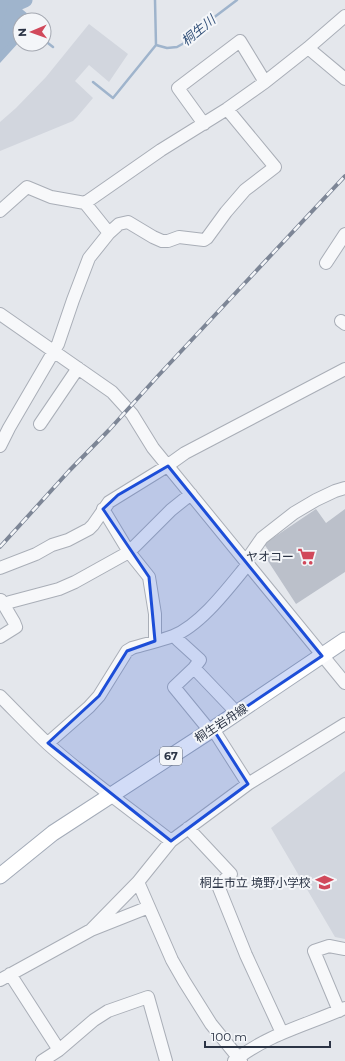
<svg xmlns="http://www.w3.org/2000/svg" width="345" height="1061" viewBox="0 0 345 1061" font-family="Montserrat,'Noto Sans JP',sans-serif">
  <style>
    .built { fill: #d2d6de }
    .water { fill: #9fb4cc }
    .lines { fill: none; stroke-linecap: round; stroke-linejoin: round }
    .stream { stroke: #9fb4cc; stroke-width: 2.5 }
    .river { stroke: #9fb4cc; stroke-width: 15 }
    .building { fill: #bbc0ca }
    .minor-casing { stroke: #a9aeb7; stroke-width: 14 }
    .major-casing { stroke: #a3abb8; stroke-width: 17 }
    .minor { stroke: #f7f8fa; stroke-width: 12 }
    .major { stroke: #fff; stroke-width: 15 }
    .rail-casing { stroke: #7d8696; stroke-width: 4 }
    .rail { stroke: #f4f6f9; stroke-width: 2.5; stroke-dasharray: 8; stroke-linecap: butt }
    .marked { fill: #1d4ed8; fill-opacity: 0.2; stroke: #1d4ed8; stroke-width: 3; stroke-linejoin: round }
    .labels { text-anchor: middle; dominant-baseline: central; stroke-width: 4; stroke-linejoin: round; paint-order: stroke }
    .shield { fill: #f4f6f9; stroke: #676e7b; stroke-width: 1 }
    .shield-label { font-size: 11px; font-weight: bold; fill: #2b3445 }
    .poi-label { font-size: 12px; fill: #2b3445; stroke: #f4f6f9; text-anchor: end }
    .street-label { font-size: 12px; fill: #2b3445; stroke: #f4f6f9 }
    .water-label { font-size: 13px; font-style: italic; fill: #34527a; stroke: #f4f6f9 }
  </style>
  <rect width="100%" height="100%" fill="#e4e7ec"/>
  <path class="built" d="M89 24 128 54 109 82 89 65 75 81 93 98 77 117 73 121 0 151V122L16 108 46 77Z
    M345 771V939L335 937 271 828Z"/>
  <path class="water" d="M0 0H11L35 20H20V41L0 63Z"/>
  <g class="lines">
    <path class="stream" d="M44 40 53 47
      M156 45 167 48 177 47 186 42 196 31 237 0
      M93 82 113 98 156 45 155 0"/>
    <path class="river" d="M0 42 8 32 16 4 25 0"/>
  </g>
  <path class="building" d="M316 509 326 523 345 509V572L296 604 266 558 271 554 264 544Z"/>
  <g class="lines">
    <defs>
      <path id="minor" d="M308 48 345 79
        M204 124 178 88 240 41 265 82
        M85 203 109 233
        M0 211 27 187 51 197 85 203 161 150 227 109 265 82 308 48 345 16
        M326 263 345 234
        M0 314 112 392 132 414 153 448 345 683
        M341 321 345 324
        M40 424 78 368
        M0 446 9 428 58 344 73 300 89 258 109 233 119 224 128 222 153 237 162 241H168L179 237 204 240 207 238 226 212 245 190 275 167 227 109
        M103 509 129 552 149 577 155 614V641
        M246 561 262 538 294 513 316 500 335 491 345 488
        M0 568 36 554 52 545 68 540 89 529 93 525 109 502 164 468 185 453 345 369
        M5 605 10 602 59 589 75 582 129 552 171 510 191 494
        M174 636 178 640 200 660 194 668
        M0 637 16 627 14 622 1 600
        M0 696C16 712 32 729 48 744 87 779 130 809 171 841
        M213 729 248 784
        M210 731 174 687 194 668 237 713
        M48 743 89 707 99 696 127 651 132 648C145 644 160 641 173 636 201 625 229 587 248 564
        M188 828 231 874 222 882 219 888 246 955 282 1033
        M138 882 172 960 184 981 211 1024 241 1061
        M91 930 138 882 171 841 248 784 345 724
        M10 974 59 1050
        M0 980 91 930 149 907
        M339 1011 314 951 329 946 345 949
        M42 1061 59 1050 94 1020 108 1011 148 997 166 1061
        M234 1061C268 1034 307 1025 345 1008"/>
      <path id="major" d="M0 876 53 833 213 729 345 640"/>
    </defs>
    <use href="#minor" class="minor-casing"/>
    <use href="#major" class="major-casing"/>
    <use href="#minor" class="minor"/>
    <use href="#major" class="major"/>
    <defs>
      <path id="rail" d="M0 547 69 471 109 430 157 377 345 176"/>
    </defs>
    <use href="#rail" class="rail-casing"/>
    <use href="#rail" class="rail"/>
  </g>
  <path class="marked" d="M168 466 322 656 213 729 248 784 171 841 48 743 99 696 127 651 155 641 149 577 103 509 118 495Z"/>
  <defs>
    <symbol id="supermarket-bare" viewBox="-9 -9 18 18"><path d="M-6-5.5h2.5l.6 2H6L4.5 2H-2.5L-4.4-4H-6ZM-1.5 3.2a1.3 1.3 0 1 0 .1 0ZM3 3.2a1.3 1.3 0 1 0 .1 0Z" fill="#d1495b" stroke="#f4f6f9" stroke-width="2.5" paint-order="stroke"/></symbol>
    <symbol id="school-bare" viewBox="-9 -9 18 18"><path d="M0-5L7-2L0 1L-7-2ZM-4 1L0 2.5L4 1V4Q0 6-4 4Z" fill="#d1495b" stroke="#f4f6f9" stroke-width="2.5" paint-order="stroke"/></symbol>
  </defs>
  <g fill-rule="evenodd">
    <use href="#supermarket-bare" x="294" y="544" width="25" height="25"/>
    <use href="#school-bare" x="312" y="870" width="25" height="25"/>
  </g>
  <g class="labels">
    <rect class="shield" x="160" y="747" width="22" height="18" rx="3"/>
    <g class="shield-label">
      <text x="171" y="756">67</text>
    </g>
    <g class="poi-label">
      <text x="294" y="556">ヤオコー</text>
      <text x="311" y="882">桐生市立 境野小学校</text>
    </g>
    <g class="street-label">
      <text transform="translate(221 723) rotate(-33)">桐生岩舟線</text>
    </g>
    <g class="water-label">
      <text transform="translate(198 30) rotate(-39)">桐生川</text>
    </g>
  </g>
  <g transform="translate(32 32) rotate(268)"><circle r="19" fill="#f4f6f9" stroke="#a4a8b1"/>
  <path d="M0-3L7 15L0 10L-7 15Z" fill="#d1495b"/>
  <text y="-6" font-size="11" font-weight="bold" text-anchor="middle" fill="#2b3445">N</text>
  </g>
  <path d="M205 1041v6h125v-6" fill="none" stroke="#2b3445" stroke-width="2"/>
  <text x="211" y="1041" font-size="12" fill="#2b3445" stroke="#f4f6f9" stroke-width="3" paint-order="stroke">100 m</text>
</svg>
